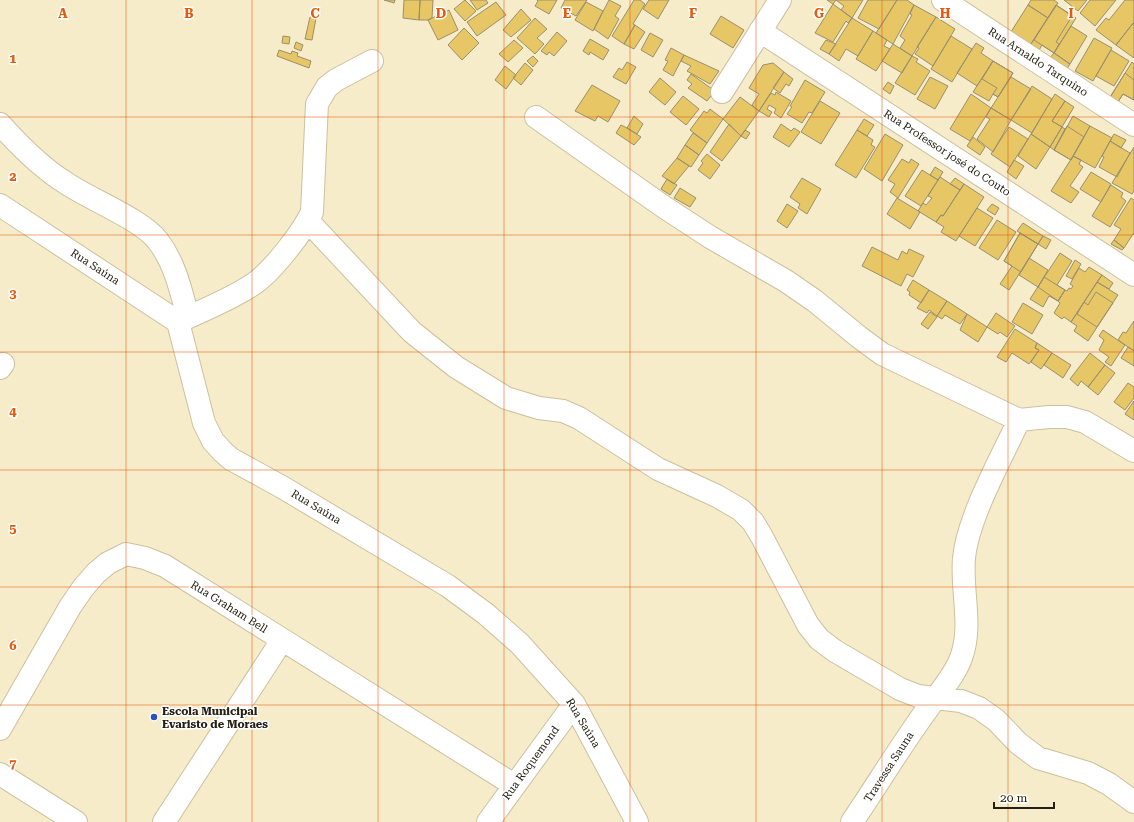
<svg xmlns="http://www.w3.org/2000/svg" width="1134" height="822" viewBox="0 0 1134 822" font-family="'Roboto Serif',serif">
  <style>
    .building { fill: #e6c665; stroke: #9a8f6f }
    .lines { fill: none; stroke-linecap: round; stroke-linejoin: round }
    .minor-casing { stroke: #ccc09f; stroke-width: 24 }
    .minor { stroke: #fff; stroke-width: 22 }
    .grid { fill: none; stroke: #e8590c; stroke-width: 1; stroke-opacity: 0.55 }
    .poi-dot { fill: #2c4ebe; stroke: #fff; stroke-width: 1.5 }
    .labels { text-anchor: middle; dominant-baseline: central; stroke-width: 3; stroke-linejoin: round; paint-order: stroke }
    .street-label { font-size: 11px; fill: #242013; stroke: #fff }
    .poi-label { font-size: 11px; font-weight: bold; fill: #242013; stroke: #fff; text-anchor: start }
    .grid-label { font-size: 13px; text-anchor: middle; font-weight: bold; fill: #e8590c; stroke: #fff; stroke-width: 3; stroke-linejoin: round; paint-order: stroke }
  </style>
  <rect width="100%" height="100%" fill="#f7ecc9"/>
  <path class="building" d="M384 0H395L394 3Z
    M404 0H420L419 20 403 18Z
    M420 0H433L432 18 428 20H419Z
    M465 0 476 11 465 21 454 9Z
    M470 0H486L488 3 477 10Z
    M537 0H557L549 14 535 6 538 1Z
    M565 0H587L576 16 561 8Z
    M609 0 621 6 615 16 619 19 608 39 594 29Z
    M634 0H640L645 4 633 24 635 25 624 44 612 36Z
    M649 0H669L658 19 643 9Z
    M827 0H836L833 4Z
    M836 0H863L852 18 841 10 844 6Z
    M868 0H897L879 29 858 18Z
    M897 0H907L914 5 893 44 876 33Z
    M1031 0H1054L1058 3 1048 18 1028 5Z
    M1064 0H1087L1078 11Z
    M1090 0H1116L1095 26 1080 13Z
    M1125 0H1134V22L1116 45 1096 30 1106 18 1109 20Z
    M496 2 506 15 477 36 467 22Z
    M586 2 603 11 593 31 575 20Z
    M833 4 852 18 848 23 846 21 833 42 815 33Z
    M914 5 936 17 912 56 900 48 905 40 900 36 912 15 910 14Z
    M1028 5 1048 18 1029 47 1009 35Z
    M1056 5 1072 16 1056 42 1059 44 1054 53 1034 40Z
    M1056 5 1076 18 1054 53 1042 45 1038 52 1029 47Z
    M521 9 531 20 511 37 503 30Z
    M449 10 458 30 438 40 428 20Z
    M721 16 744 30 733 48 710 34Z
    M310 17 316 18 312 40 305 39Z
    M936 17 955 29 933 66 915 54 919 48 917 47Z
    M535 18 547 29 537 38 544 44 535 54 517 38Z
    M852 18 873 31 858 56 846 49 839 61 829 54Z
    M1134 22V58L1116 45Z
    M635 25 645 32 634 49 624 44Z
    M1071 26 1087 36 1070 64 1054 53Z
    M464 28 479 43 462 60 448 45Z
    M873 31 887 40 884 46 890 49 876 71 856 59Z
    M557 32 567 41 554 56 549 52 547 55 541 51Z
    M650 33 663 40 653 57 641 50Z
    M283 36 290 37 289 44 282 43Z
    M951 36 972 49 952 82 931 69Z
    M1094 38 1112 48 1093 81 1075 71Z
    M590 39 609 50 603 60 590 52 589 55 583 51Z
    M514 40 523 48 508 62 499 54Z
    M826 40 836 44 829 54 820 49Z
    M296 42 303 45 301 51 294 48Z
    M976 43 984 48 981 53 993 61 977 86 957 73Z
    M893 44 912 56 902 73 882 61Z
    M671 48 684 55 673 76 663 70 668 61 665 60Z
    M279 50 291 54 292 51 298 53 297 56 311 61 309 68 277 56Z
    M1111 50 1129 61 1114 86 1096 76Z
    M1054 53 1070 64 1066 70 1049 59Z
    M684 55 719 71 710 84 687 71 691 66 681 61Z
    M533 56 538 61 533 67 527 61Z
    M912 56 918 59 916 62 930 71 915 95 895 83Z
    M993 61 1013 73 998 97 993 94 989 101 973 92Z
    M993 61 1013 73 998 97 993 94 997 88 982 79Z
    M627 62 636 67 626 84 613 77 619 68 622 70Z
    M1132 62 1134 64V100L1123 94 1116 105 1109 99Z
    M525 63 533 70 521 85 513 78Z
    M773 63 784 72 759 111 752 105 759 94 749 88 763 65Z
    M505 66 516 75 506 89 495 80Z
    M784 72 793 79 789 86 786 84 780 93 773 88Z
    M1125 73 1134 80V100L1123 94 1116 105 1109 99Z
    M691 74 715 91 707 101 688 88 692 84 687 80Z
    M930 77 948 86 935 109 917 99Z
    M1011 77 1031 89 1011 120 991 108Z
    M660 78 676 92 665 105 649 92Z
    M805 80 825 92 812 113 809 112 802 123 787 114 792 107 790 106Z
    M888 82 894 86 890 94 883 89Z
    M592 85 620 101 608 122 598 116 595 121 575 111Z
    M1032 86 1052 99 1032 133 1011 120Z
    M776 92 791 101 781 118 774 113 776 109 769 105 767 109 772 112 769 117 759 111 771 93 775 95Z
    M971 94 991 108 970 141 950 129Z
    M1055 94 1065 101 1052 121 1062 127 1050 147 1031 134Z
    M683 96 699 109 686 125 670 112Z
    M740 97 759 111 741 136 723 119Z
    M820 101 840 113 821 144 801 132Z
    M1065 101 1074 107 1062 127 1052 121Z
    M991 108 1011 120 993 152 977 139 990 119 986 117Z
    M710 109 723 119 707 143 690 130 704 111 707 113Z
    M634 116 643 124 637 134 627 128Z
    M1073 116 1090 126 1071 160 1054 150Z
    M864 119 874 125 867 136 857 130Z
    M729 124 741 136 722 161 710 152Z
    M781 124 791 131 794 128 800 132 789 147 773 137Z
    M621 125 627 128 641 137 634 145 616 133Z
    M1067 126 1084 137 1071 160 1054 150Z
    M1090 126 1112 138 1095 168 1073 156Z
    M1009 127 1028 139 1010 167 991 154Z
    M1062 127 1065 129 1054 150 1050 147Z
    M745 130 750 133 746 139 741 136Z
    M857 130 873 140 871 145 875 147 856 178 835 165Z
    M693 133 707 143 699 155 685 145Z
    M885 134 903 145 882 181 864 169Z
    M1031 134 1050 147 1036 169 1018 156Z
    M1114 134 1126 140 1121 148 1110 141Z
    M973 137 985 147 980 155 967 146Z
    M1110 141 1130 153 1117 177 1099 167 1104 157 1102 156Z
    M685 145 699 155 691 167 677 158Z
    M1134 147V191L1132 194 1112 183Z
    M707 154 720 165 710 179 698 170 703 163 701 161Z
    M1073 156 1081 160 1079 164 1083 167 1070 186 1079 192 1071 203 1051 191Z
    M677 158 689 166 674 184 662 176Z
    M902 159 909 163 911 159 919 164 898 198 890 192 895 184 888 180Z
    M1014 160 1024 166 1016 179 1007 172Z
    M935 167 943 172 938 180 930 175Z
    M922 170 938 180 921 206 905 196Z
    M1091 172 1111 184 1101 202 1080 189Z
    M940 177 960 190 943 216 941 215 936 222 918 211 923 203 926 205 932 198 928 196Z
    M802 178 821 189 807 214 798 208 800 204 790 197Z
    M955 178 964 184 960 190 950 184Z
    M667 179 677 185 670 195 661 189Z
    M964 184 984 197 956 241 941 232 944 227 936 222 941 215 943 216Z
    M1111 185 1123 193 1121 197 1126 201 1110 227 1092 216Z
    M680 188 696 198 690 207 674 198Z
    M897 198 920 212 910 229 887 214Z
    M1131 198 1134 200V235L1133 234 1124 248 1114 240 1121 229 1114 225Z
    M787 204 798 211 787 228 777 221Z
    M992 204 999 208 995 215 987 210Z
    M977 208 993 218 975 246 959 236Z
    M997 220 1016 232 998 260 979 248Z
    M1023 223 1043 236 1038 244 1017 231Z
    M1020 233 1038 244 1021 272 1004 261Z
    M1020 233 1038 244 1009 290 1000 284 1012 266 1004 261Z
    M1043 236 1051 240 1046 249 1038 244Z
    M1114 240 1124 248 1122 250 1111 244Z
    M872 247 898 260 902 251 907 254 909 249 924 256 913 277 907 274 901 286 862 266Z
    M1060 253 1072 261 1057 285 1065 290 1058 301 1049 296 1043 307 1030 299Z
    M1029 258 1048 270 1038 287 1019 275Z
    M1075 260 1081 264 1072 279 1066 276Z
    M1089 267 1102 275 1071 322 1064 317 1062 319 1054 313 1060 303 1058 301 1065 290 1067 291 1069 288 1071 289 1073 286 1070 284 1079 268 1085 272Z
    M1102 275 1113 283 1109 289 1097 282Z
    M1044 277 1065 290 1058 301 1038 287Z
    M913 280 929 290 921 303 909 295 910 292 907 290Z
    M1097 282 1118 295 1088 341 1074 331 1077 326 1071 322Z
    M929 290 947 301 937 316 929 310 927 313 917 308Z
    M1096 292 1113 303 1097 327 1077 314 1084 302 1088 305Z
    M947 301 967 314 960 324 945 315 942 319 937 316Z
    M1023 303 1043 315 1032 334 1012 322Z
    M930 312 937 317 928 329 921 324Z
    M996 313 1015 326 1007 337 1000 332 998 334 987 327Z
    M967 314 987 327 978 342 960 330Z
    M1134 321V351L1118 340 1123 332 1126 333Z
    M1015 329 1037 343 1035 348 1039 350 1029 364 1012 353 1006 362 997 357Z
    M1103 330 1125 345 1111 366 1105 362 1109 357 1099 350 1104 340 1099 336Z
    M1037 343 1052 353 1041 369 1031 362 1039 350 1035 348Z
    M1128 347 1134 351V366L1121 358Z
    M1052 353 1071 365 1063 378 1044 365Z
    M1090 353 1105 365 1088 387 1081 381 1078 386 1070 379Z
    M1105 365 1115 373 1098 395 1088 387Z
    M1128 383 1134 387V398L1125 410 1114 402Z
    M1134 401V420L1125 414Z"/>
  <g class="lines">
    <defs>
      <path id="minor" d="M943 0 1134 125
        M760 31 1134 275
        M722 92 780 0
        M536 117 664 207 710 237 786 281 815 301 859 337 882 354 1019 420 1049 417H1067L1085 422 1134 451
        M0 124C18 144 43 169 66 183 89 199 143 220 158 241 175 263 181 291 188 317
        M0 205 178 322 204 423 213 441 223 452 231 459 282 487 448 586 486 614 520 644 574 704 637 822
        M308 221 412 332 456 367 506 398 539 408 563 411 579 418 658 469 717 496 741 510 753 522 762 537 808 625 819 639 835 651 900 689 918 696 961 701 979 708 996 720 1018 743 1038 758 1088 773 1109 784 1134 802
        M178 322C203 310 232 299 255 283 273 270 303 232 312 212L317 104 327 87 336 80 372 61
        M0 368 3 364
        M0 729 70 607 83 588 96 573 108 563 126 554 145 558 165 566 514 785
        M0 774 76 822
        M164 822 282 640
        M488 822 574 704
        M852 822C877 785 900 747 926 711 938 694 954 677 961 658 973 626 961 591 964 558 968 517 1001 459 1019 420"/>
    </defs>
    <use href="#minor" class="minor-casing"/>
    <use href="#minor" class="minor"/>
  </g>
  <path class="grid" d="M126 0V822M252 0V822M378 0V822M504 0V822M630 0V822M756 0V822M882 0V822M1008 0V822M0 117H1134M0 235H1134M0 352H1134M0 470H1134M0 587H1134M0 705H1134"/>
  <circle class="poi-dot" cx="154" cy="717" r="4"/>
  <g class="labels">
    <g class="street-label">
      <text transform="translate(1038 62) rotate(33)">Rua Arnaldo Tarquino</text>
      <text transform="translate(947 153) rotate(33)">Rua Professor josé do Couto</text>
      <text transform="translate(95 267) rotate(33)">Rua Saúna</text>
      <text transform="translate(316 507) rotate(31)">Rua Saúna</text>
      <text transform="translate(229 607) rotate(32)">Rua Graham Bell</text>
      <text transform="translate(583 723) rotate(59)">Rua Saúna</text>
      <text transform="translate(531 763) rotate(-54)">Rua Roquemond</text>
      <text transform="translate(889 767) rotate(-57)">Travessa Sauna</text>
    </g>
    <g class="poi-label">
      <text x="162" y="711">Escola Municipal<tspan x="162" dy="13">Evaristo de Moraes</tspan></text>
    </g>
  </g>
  <g class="grid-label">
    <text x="63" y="18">A</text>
    <text x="189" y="18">B</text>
    <text x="315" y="18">C</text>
    <text x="441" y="18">D</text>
    <text x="567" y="18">E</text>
    <text x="693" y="18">F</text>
    <text x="819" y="18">G</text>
    <text x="945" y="18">H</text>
    <text x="1071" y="18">I</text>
    <text x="13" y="63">1</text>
    <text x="13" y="181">2</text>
    <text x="13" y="298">3</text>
    <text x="13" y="416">4</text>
    <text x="13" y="533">5</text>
    <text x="13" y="650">6</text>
    <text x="13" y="768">7</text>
  </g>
  <path d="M994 802v6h60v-6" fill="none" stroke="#242013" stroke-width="2"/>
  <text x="1000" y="802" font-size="12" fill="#242013" stroke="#ffffff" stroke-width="3" paint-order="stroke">20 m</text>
</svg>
